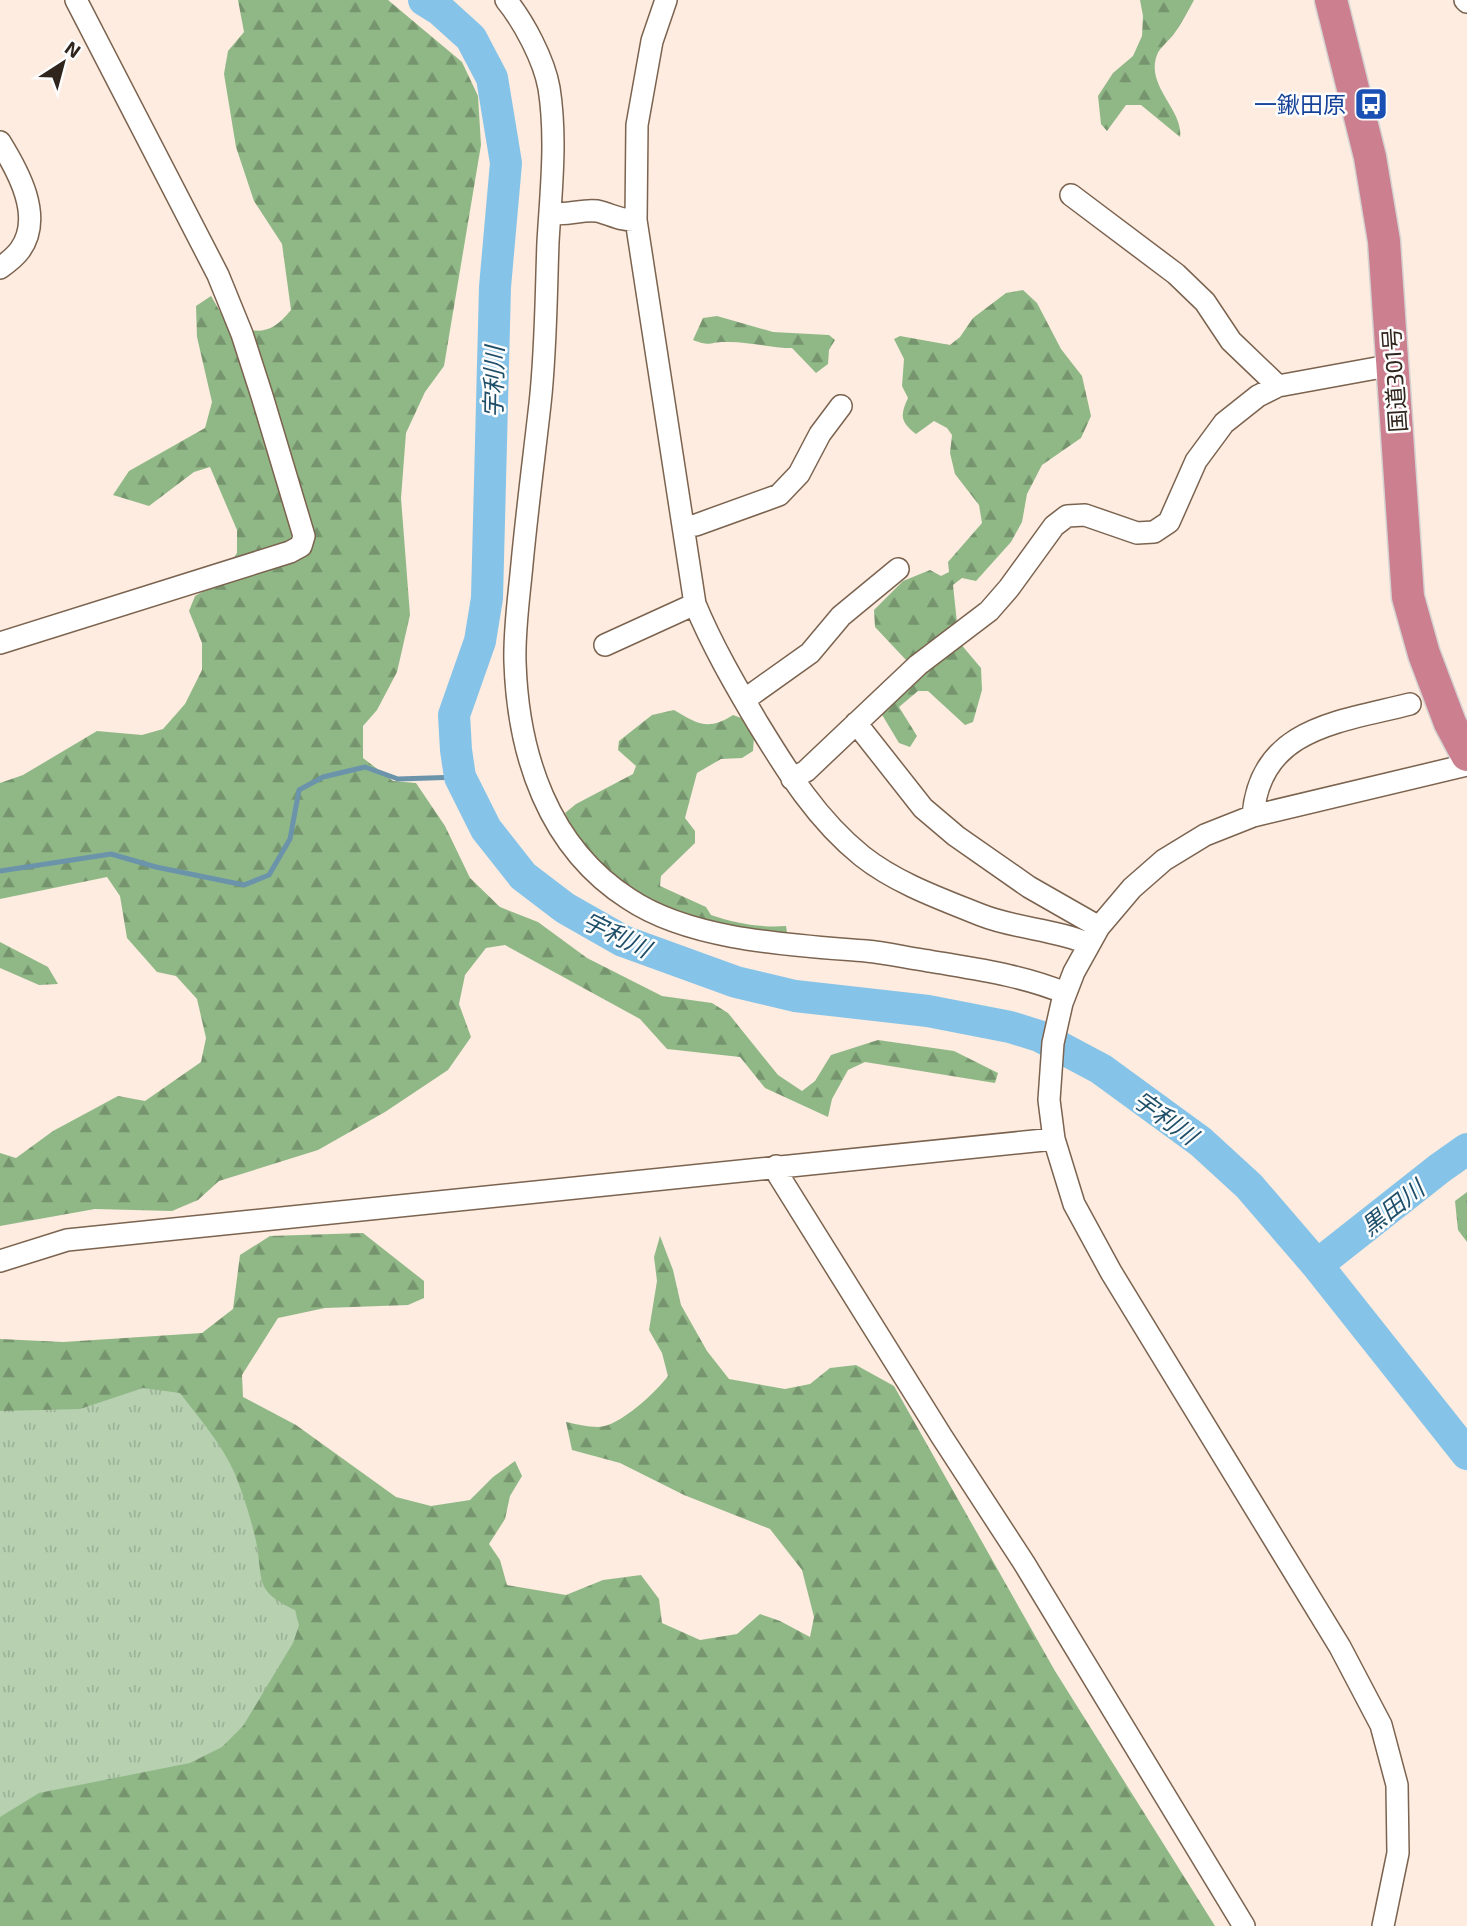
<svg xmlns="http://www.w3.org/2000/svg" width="1467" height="1926" viewBox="0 0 1467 1926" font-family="'Exo 2','Noto Sans JP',sans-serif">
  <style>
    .grass { fill: url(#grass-tufts) }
    .forest { fill: url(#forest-firs) }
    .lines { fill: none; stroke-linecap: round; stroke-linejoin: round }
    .stream { stroke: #6b94ab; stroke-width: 5 }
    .river { stroke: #85c3e8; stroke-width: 32 }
    .minor-casing { stroke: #7b634f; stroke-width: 24 }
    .highway-casing { stroke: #d5d3d2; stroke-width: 35 }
    .minor { stroke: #fff; stroke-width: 21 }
    .highway { stroke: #cc7f8f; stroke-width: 32 }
    .labels { text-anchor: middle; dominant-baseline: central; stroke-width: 5; stroke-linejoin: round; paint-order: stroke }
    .transit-label { font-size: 23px; fill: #164399; stroke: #fdfdfd; text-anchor: end }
    .street-label { font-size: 23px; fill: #2f251d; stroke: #fdfdfd }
    .water-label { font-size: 24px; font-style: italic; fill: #1e4e68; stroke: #fdfdfd }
  </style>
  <defs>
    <pattern id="grass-tufts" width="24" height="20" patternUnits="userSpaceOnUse" patternTransform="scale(1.75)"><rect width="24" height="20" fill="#b6d0b0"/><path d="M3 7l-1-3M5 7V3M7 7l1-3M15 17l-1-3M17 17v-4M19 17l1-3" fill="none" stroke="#9db297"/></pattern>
    <pattern id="forest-firs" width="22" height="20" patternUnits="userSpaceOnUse" patternTransform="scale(1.75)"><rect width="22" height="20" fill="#90b887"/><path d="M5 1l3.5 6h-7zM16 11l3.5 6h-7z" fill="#76956e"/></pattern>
  </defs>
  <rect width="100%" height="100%" fill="#fdecdf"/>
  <path class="grass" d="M183 1382 328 1598 281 1715 0 1926V1388Z"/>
  <path class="forest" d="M238 0H388L462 62 478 96 481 145 444 366 425 392 406 433 401 498 410 615 397 672 377 710 363 726V758L393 781 416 783 445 826 470 878 500 907 538 922 587 958 662 996 712 1003 728 1013 778 1075 802 1091 815 1081 831 1055 878 1040 954 1051 998 1073 995 1083 865 1062 848 1070 832 1099 828 1117 765 1088 740 1057 667 1049 640 1019 505 945 486 948 465 975 459 1004 471 1037 448 1070 385 1112 318 1150 219 1181 198 1200 172 1211 95 1209 0 1226V1153L16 1158 53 1131 118 1096 145 1101 201 1062 206 1038 197 999 176 976 157 972 127 938 120 896 107 877 0 899V783L23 775 97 731 142 735 163 729 185 704 202 670V643L189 611 195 596 216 584 237 553V530L210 467 194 472 149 506 113 495 129 471 205 428 212 402 197 337 196 306 211 296 228 325C258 333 270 336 291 310L282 244 254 201 236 147 224 74 228 51 244 32Z
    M1140 0H1194C1188 11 1182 23 1174 34 1169 41 1160 47 1157 55 1145 86 1184 110 1180 137L1141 105H1126L1107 131 1101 124 1098 96 1113 73 1133 56 1142 36 1143 16Z
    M1023 290 1037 303 1061 349 1082 376 1091 416 1081 438 1042 465 1027 494 1022 522 1011 542 976 581 962 578 953 585 959 642 981 668 982 690 973 722 965 725 928 691H918L899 707 917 736 910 747 899 743 881 713 913 675 906 660 875 627 874 610 903 581 930 570 941 576 949 572 948 562 982 523 979 505 955 474 950 453 952 435 947 428 934 421 916 434C900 422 900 415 908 398L902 386 904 359 894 339 900 336 950 345 960 337 973 318 1006 293Z
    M717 316 773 332 829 335 835 340 829 350 828 364 816 373 792 348C770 348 747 341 725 342 709 342 711 347 693 340L703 318Z
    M674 710C698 724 708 731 733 715L744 719 754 737 753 751 742 758 721 759 697 773 685 818 695 831V843L661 876 660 886 706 907 711 915C734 923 761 928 786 926L788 938 676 917 601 869 572 829 565 813 576 804 633 774 636 766 618 750 619 741 652 715Z
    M0 942 48 967 58 984 39 985 0 968Z
    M1467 1192V1242L1458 1230 1455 1201Z
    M363 1233 424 1281V1298L408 1305 325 1308 278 1318 242 1375 243 1397 296 1425 396 1497 431 1506 470 1500 493 1477 515 1461 522 1476 510 1496 505 1519 489 1544 500 1560 507 1585 566 1595 603 1580 641 1575 659 1599 662 1623 700 1640 737 1634 760 1614 780 1621 810 1637 814 1617 802 1570 770 1529 684 1495 620 1463 572 1450 566 1422C576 1424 588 1427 598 1427 619 1427 656 1392 668 1376L662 1353 649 1330 657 1281 654 1257 660 1236 673 1270 681 1305 707 1351 729 1379 785 1389 810 1384 830 1368 856 1365 894 1386 1055 1671 1215 1926H0V1817L39 1793 190 1763 222 1747 243 1726 293 1643 299 1625 295 1610C253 1590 264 1581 256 1541 251 1519 243 1494 235 1474 222 1444 199 1418 180 1393L143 1388 80 1409 0 1411V1339L63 1342 202 1333 233 1309 240 1255 270 1236Z"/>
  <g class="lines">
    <path class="stream" d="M0 871 111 854 156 867 244 885 269 875 290 839 299 790 323 777 365 767 398 779 460 777"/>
    <path class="river" d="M424 0 440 10 471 38 492 78 506 163 495 287 487 598 480 641 454 715 456 750 460 777 486 829 523 876 565 908 623 941 736 982 795 996 928 1011 1010 1027 1039 1036 1101 1069 1201 1142 1249 1186 1317 1265 1467 1454
      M1317 1265 1440 1168 1467 1149"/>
    <defs>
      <path id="minor" d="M506 0C524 22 544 60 549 88 557 138 551 191 548 242 546 296 546 350 540 404 534 457 527 511 522 564 519 597 514 630 515 662 518 755 548 847 629 899 692 941 793 945 866 951 887 953 908 958 929 961 975 969 1022 975 1065 993
        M666 0 652 41 637 125 636 220 695 604C712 645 734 683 757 722 787 771 816 819 862 856 896 883 941 899 981 915 1016 929 1055 929 1089 944
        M1465 0 1467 2
        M0 142C18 171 44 217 20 250 15 257 7 263 0 268
        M1071 195 1176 274 1205 302 1231 341 1278 386
        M551 213C569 216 581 209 597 211 611 214 620 221 636 220
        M684 527 696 525 779 495 799 474 820 434 841 406
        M0 643 290 552 301 546 304 536 262 396 242 334 218 275 76 0
        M605 645 695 604
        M744 700 810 653 841 616 898 569
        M856 723 923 808 956 836 1029 887 1099 927
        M792 779 806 771 918 665 989 611 1009 588 1054 526 1067 516 1085 515 1137 533 1154 532 1169 522 1196 461 1224 423 1258 396 1278 386 1393 365
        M1253 816C1260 727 1340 722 1410 704
        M776 1166 779 1176 942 1437 1024 1563 1244 1926
        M0 1261 67 1240 1054 1139
        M1383 1926 1398 1853 1397 1785 1381 1725 1340 1647 1111 1272 1074 1204 1054 1139 1049 1100 1053 1043 1062 1003 1074 972 1099 927 1132 888 1164 860 1205 835 1253 816 1467 765"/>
      <path id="highway" d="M1331 0 1370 157 1384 241 1408 597 1424 654 1450 723 1467 755"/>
    </defs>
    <use href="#minor" class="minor-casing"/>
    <use href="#highway" class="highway-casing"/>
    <use href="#minor" class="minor"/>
    <use href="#highway" class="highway"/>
  </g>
  <defs>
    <symbol id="bus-square" viewBox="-11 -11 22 22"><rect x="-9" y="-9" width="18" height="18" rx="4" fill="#1a4fb4" stroke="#fdfdfd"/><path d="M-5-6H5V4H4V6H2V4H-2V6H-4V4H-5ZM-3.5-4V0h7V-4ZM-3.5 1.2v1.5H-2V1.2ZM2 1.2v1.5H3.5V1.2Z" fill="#fff"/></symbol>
  </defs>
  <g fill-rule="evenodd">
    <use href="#bus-square" x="1352" y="85" width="38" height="38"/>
  </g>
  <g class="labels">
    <g class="transit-label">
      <text x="1346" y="104">一鍬田原</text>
    </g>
    <g class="street-label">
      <text transform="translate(1394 380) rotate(-94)">国道301号</text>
    </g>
    <g class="water-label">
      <text transform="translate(493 382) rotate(-89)">宇利川</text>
      <text transform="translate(617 934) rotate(26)">宇利川</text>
      <text transform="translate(1166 1117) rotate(36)">宇利川</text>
      <text transform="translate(1392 1207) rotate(-38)">黒田川</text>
    </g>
  </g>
  <g transform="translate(63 63) rotate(36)" stroke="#fdfdfd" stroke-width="5" paint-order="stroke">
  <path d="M0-5L12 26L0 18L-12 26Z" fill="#2f251d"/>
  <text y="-10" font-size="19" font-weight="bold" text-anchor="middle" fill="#2f251d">N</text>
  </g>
</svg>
